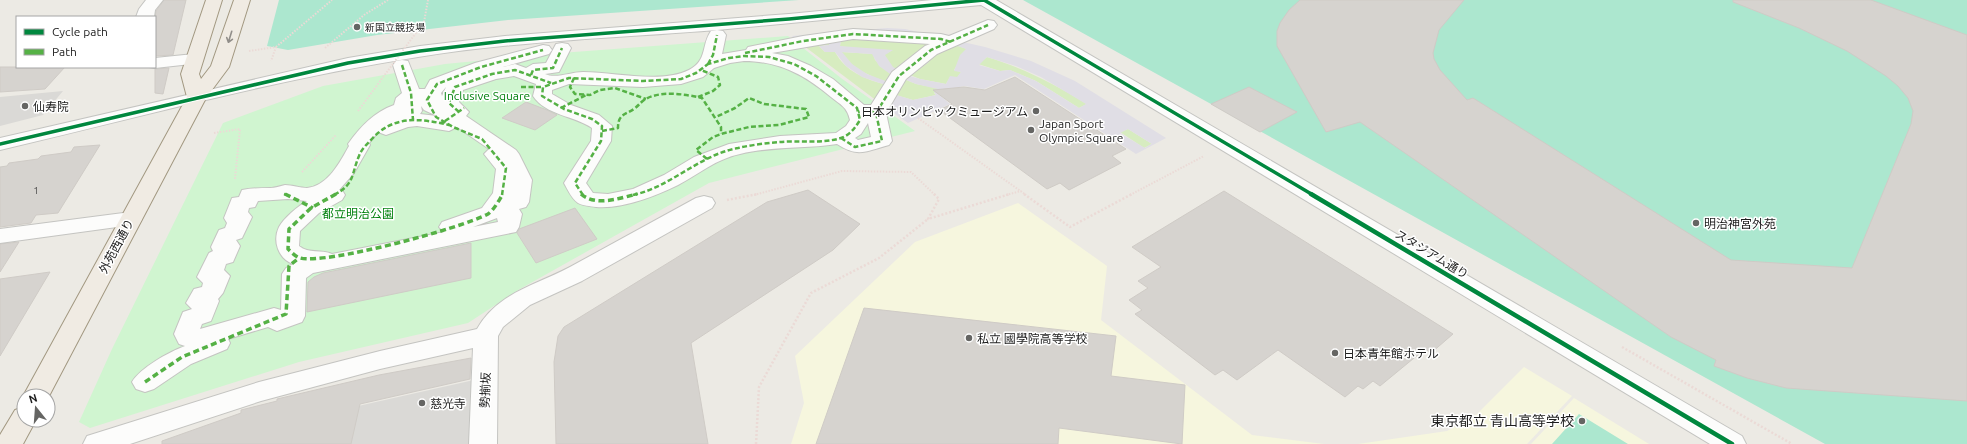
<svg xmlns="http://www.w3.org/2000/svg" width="1967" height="444" viewBox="0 0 1967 444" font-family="Ubuntu,'Noto Sans JP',sans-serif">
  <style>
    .education { fill: #f6f6de }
    .religious { fill: #dad9d6 }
    .grass { fill: #d7ecc0 }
    .park { fill: #d0f5d0 }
    .pitch { fill: #ace7cf }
    .plaza { fill: #e0dee5; fill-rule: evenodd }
    .building { fill: #d6d3cf; stroke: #cfcbc6 }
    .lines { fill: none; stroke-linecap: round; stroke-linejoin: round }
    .minor-casing { stroke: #c4c4c1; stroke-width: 2 }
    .major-casing { stroke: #a29881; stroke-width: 2 }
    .path-far1 { stroke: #ebdad6; stroke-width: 2; stroke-dasharray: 1.5 1.5; stroke-linecap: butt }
    .path { stroke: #ebdad6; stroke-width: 2.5; stroke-dasharray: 2 2; stroke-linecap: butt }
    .minor { fill: #fcfcfb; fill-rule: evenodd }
    .major { fill: #f0ebe3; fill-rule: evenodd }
    .path-bridge { stroke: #ebdad6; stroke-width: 2; stroke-dasharray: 1.5 1.5; stroke-linecap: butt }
    .quiet-far1 { stroke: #55b145; stroke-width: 2.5; stroke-dasharray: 5 2.5; stroke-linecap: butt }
    .quiet { stroke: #55b145; stroke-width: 3.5; stroke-dasharray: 6 3.5; stroke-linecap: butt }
    .cycleway-far1-casing { stroke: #fff; stroke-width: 5.5 }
    .cycleway-casing { stroke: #fff; stroke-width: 7 }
    .cycleway-far1 { stroke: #00873e; stroke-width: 3.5 }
    .cycleway { stroke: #00873e; stroke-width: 4.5 }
    .oneway { stroke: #918e8a }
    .poi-dot { fill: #656563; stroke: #fff; stroke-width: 1.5 }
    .labels { text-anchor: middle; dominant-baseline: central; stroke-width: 3; stroke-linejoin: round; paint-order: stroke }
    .far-poi-label { font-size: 10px; fill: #1d1d1d; stroke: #fff; text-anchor: start }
    .number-label { font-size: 10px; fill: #4b4a4a }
    .park-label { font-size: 12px; fill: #03820f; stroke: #fff }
    .poi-label { font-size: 12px; fill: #1d1d1d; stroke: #fff; text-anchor: start }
    .street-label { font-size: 12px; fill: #1d1d1d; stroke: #fff }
    .near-poi-label { font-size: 14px; fill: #1d1d1d; stroke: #fff; text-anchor: end }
  </style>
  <rect width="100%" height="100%" fill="#eceae4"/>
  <path class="education" d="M1018 203 1107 266 1101 320 1252 435 1324 444H791L804 403 795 356 915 242Z
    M1524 367 1572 396 1527 444H1358L1447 431 1477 414Z
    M1574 398 1649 444H1531Z"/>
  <path class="religious" d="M63 91 43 115 0 126V97Z
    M474 380 470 444H262L269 426Z"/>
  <path class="grass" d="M829 39V45L819 46 825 52H835C846 72 865 79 887 85L881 104 800 43Z
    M841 39 928 43 895 74 876 54 840 46Z
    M958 46 967 49 954 70 961 72 957 78 950 77 946 84 920 79 910 75 928 62 921 60 948 48Z
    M841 52 873 54 875 60 893 76 888 82C869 76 852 69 841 52Z
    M987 57C1023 68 1055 84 1087 104L1079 108 1036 81 1010 70 1000 71 978 64Z
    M904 79 916 84 943 89 934 93 936 95 913 100 896 95Z
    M1128 129 1152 144 1144 148 1120 132Z"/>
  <path class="park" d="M788 36 841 78 915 131 709 183 520 289 468 323 299 362 90 428 79 422 112 349 223 123 323 86 445 64 547 54Z"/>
  <path class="pitch" d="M279 0H799L508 20 377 35 288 50 267 46Z
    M1023 0H1967V444H1825Z
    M1579 414 1628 444H1552Z"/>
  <path class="plaza" d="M887 28 905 29 985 47 1031 61 1075 81 1166 138 1136 154 1015 75 984 89 964 86 936 92 950 104 908 123 881 104 886 85 862 77 846 66 835 52H825L819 46 829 45V39L800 43 792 36ZM841 39H866L928 43 899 70 893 67 885 55 893 50 840 46ZM958 46 966 49 960 55 954 71 961 72 957 77 950 76 946 84 920 79 910 76 929 62 922 61 948 48ZM842 52 872 54 879 66 893 76 888 82 867 74 852 64ZM987 57 1016 66 1041 77 1086 104 1079 108 1036 81 1010 70 1000 71 979 65ZM904 79 916 84 942 90 934 92 936 95 913 100 896 95ZM1128 129 1152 144H1151L1145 148 1120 133Z"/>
  <path class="building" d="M164 0H186L173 55 155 56V18L156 11Z
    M1300 0H1464L1439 30 1433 53 1434 59 1440 70 1467 100 1473 98 1731 260 1852 268 1911 124 1913 111 1908 98 1898 86 1886 76 1847 51 1799 28 1733 2V0H1871L1967 35V401L1786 388 1747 378 1714 366 1716 360 1671 337 1360 122 1326 132 1277 46V31L1280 23 1289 10Z
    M0 67H65L45 89 0 92Z
    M169 68 163 94 155 93V69Z
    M1015 77 1126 149 1112 156 1121 163 1069 190 1060 183 1047 189 939 110 952 104 933 90 964 87 985 90Z
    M1249 87 1297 112 1260 132 1211 104Z
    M526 102 547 110 557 115 535 130 502 118Z
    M100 145 58 213 36 215 31 223 0 227V167L7 166 9 163 38 159 41 156 71 152 74 147Z
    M808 190 860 224 833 250 691 343 708 444H556L554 362 558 336 564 327 767 202Z
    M1224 191 1453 334 1431 353 1425 349 1380 386 1373 381 1363 389 1358 386 1345 397 1278 350 1237 380 1223 370 1215 375 1135 314 1142 310 1129 300 1148 288 1138 281 1161 267 1132 247Z
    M575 208 597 239 536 263 517 233 519 229Z
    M19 242 0 272V244Z
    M471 243V278L307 312 308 282 314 277 323 273Z
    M50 272 0 356V279Z
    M864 308 1116 336 1111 376 1185 385 1182 444 1059 428 1058 444H816Z
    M471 358 470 379 360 404 351 444H162V441L241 413V410L277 401V399L379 375Z"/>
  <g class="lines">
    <defs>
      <path id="minor" d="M146 0H163L155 10 154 17H136L139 9Z
        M932 0H996L1742 436 1746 444H1710L981 5 717 30 723 31 726 35 722 54 746 50 748 47 803 36 853 29 941 34 949 36 988 20 994 21 997 25 994 29 937 54 906 79 886 113 892 141 889 145C867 151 858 158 837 144 805 149 772 146 740 154 716 159 699 174 678 185 653 197 623 209 596 207 590 206 583 206 578 203 571 198 568 190 564 183L591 141 592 128C575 116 545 115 533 96L536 84 514 76 496 79 463 90 459 102 469 112 466 116 516 150 519 154 532 180 529 202 526 207 519 209 522 214 519 227 516 232 313 273 306 278 305 316 302 322 277 331 268 327 228 339 230 343 227 349 191 364 154 389 145 392 136 389 132 382C140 368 169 352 185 346L179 344 174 334 183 312 192 309 186 303 194 289 202 287 203 283 197 277 209 253 213 251 211 247 219 230 225 228 227 223 224 218 232 198 239 197 242 190C252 188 261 188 270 188 275 188 280 186 285 185 292 185 300 188 307 188 328 186 340 162 349 146L348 144C360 127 374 112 394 105L396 98 402 93 393 65 396 61 402 60 408 61 419 89H425L430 80 475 63 543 45 549 46 552 50 549 54 503 67 515 64 526 68 533 64 546 63 556 44 562 43 568 44 571 48 559 72 545 74C556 79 571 72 583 72 614 72 661 84 689 70 708 60 701 45 711 31L717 30C617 38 517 41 418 57 277 79 139 117 0 150V138L348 58 420 46 505 36 789 14ZM853 39 930 44 925 46 892 72 871 105H864L833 79 811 66 788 56 772 53ZM744 61C779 61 805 75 831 97 841 105 847 107 850 120L846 126 836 133 780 136 729 144 694 157 664 175 633 189 608 194 593 193 586 183 611 141 612 126 599 115 571 105 552 94V90L569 84 643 87 681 84 703 77 714 68 730 63ZM446 87 442 96 441 93ZM421 106 424 110 437 116 420 114 422 111ZM868 123 871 137 858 140 855 138 861 134ZM417 126 449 131 457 127 489 149 484 154 496 169 493 193 482 208 442 222 439 227 444 232 332 254C321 249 309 254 299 246L300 231 319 213 342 200 345 195 342 190H339L354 173 370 145 369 143 378 132 386 135 408 127ZM288 199 307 201C298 206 284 218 279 227 272 242 279 259 293 264L286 268 282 274 281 310 274 308 200 329 202 324 211 321 219 301 218 299 223 293 230 276 224 270 226 264 233 262 240 246 236 240 242 238 252 217 248 212 249 208 255 207 258 201ZM497 218 498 222 473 227Z
        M194 54 200 55 203 59 200 63 155 68 149 67H155V58Z
        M704 196 712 198 715 203 712 208 582 281 530 305 503 327 498 336 497 444H469L473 348 380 369 261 401 130 444H83L87 436 259 382 380 351 477 329C497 293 536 285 570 267 612 244 654 221 696 198Z
        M131 212 139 214 142 219 139 224 0 243V229Z"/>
      <path id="major" d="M206 0H222L199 74 201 79 211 66 234 0H250L229 67 206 98 48 398V396H24V398L23 396 27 389 187 97 181 74Z
        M24 407V420H36L23 444H0V435L15 410Z"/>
    </defs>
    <use href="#minor" class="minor-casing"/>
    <use href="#major" class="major-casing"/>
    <path class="path-far1" d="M424 22 428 0
      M276 47 332 0
      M325 48 364 15 388 0
      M249 51 276 47 271 61
      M918 118 1026 195
      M214 133 240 129 235 179
      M302 172 336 135
      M754 195 842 171 911 172 935 195
      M1006 195 1021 191
      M1130 195 1204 156"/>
    <path class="path" d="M934 194 939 199 928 219 1010 194
      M1024 194 1070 227 1132 194
      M727 200 758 194
      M1622 347 1792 444
      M756 444 759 387 811 293 879 258 928 219"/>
    <use href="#minor" class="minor"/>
    <use href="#major" class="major"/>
    <path class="path-bridge" d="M358 111 424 22"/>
    <path class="quiet-far1" d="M745 53 803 41 853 34 941 39 951 42
      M708 64 713 55 717 35
      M402 65 411 93 413 120
      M531 75 533 70 553 68 562 48
      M574 78 570 87 575 94 590 95 600 90 615 88 646 99
      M521 87H543
      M698 97 713 91 720 85 718 77 701 70
      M561 108 586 95
      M459 112 449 103 455 87 492 74 515 70 551 83
      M876 113 899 76 931 50 988 25
      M445 121 464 108
      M602 131 618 128C618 114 625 115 634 109 638 106 640 103 644 100 660 90 684 94 702 98L721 127V134
      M841 138 855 147 882 141 876 113 869 110 858 112
      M707 159 696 150 713 137 721 134 749 127 779 125 809 117 806 109 764 104 749 98 735 108 716 117
      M284 194 287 195
      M334 195C355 184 351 175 359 156 361 150 366 145 370 141 392 115 419 118 449 125
      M502 195 506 168 482 139 453 127 436 117 427 100 437 84 481 67 543 50
      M583 195 575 183 601 141 602 126 592 119 564 109 542 96 543 87 569 78 643 81 681 79 696 73 708 64
      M633 195C671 187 699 155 738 148 751 145 766 143 780 142 799 140 822 144 841 138 850 135 855 128 860 120L857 108 816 76 794 64 769 57 744 56 729 58 708 64"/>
    <path class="quiet" d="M285 194 313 208
      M336 194 311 208 289 229 288 249C291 252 296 257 300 258 326 265 462 228 488 214 494 210 499 200 503 194
      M581 194C596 207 620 198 637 194
      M145 382 182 357 286 314 289 266 299 258"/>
    <defs>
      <path id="cycleway-far1" d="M0 144 348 63 420 51 505 41 789 19 984 0 1313 195"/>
      <path id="cycleway" d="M1311 194 1732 444"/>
    </defs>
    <use href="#cycleway-far1" class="cycleway-far1-casing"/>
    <use href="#cycleway" class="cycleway-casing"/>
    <use href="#cycleway-far1" class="cycleway-far1"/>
    <use href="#cycleway" class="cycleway"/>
  </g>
  <defs><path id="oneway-shaft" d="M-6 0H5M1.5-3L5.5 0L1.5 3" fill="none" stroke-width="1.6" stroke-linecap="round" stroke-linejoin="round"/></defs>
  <use class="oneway" href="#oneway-shaft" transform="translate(230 37) rotate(107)"/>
  <g class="poi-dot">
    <circle cx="357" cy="27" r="4"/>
    <circle cx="25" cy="106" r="4"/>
    <circle cx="1036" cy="111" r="4"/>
    <circle cx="1031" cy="130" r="4"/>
    <circle cx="1696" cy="223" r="4"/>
    <circle cx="969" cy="338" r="4"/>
    <circle cx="1335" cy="353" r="4"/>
    <circle cx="422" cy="403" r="4"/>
    <circle cx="1582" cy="421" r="4"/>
  </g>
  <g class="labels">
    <g class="far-poi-label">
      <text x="365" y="27">新国立競技場</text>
    </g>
    <g class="number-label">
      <text x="36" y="190">1</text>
    </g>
    <g class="park-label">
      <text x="487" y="95">Inclusive Square</text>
      <text x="358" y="213">都立明治公園</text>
    </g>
    <g class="poi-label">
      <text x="33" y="106">仙寿院</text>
      <text x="1028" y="111" text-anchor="end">日本オリンピックミュージアム</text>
      <text x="1039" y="123">Japan Sport<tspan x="1039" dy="14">Olympic Square</tspan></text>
      <text x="1704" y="223">明治神宮外苑</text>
      <text x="977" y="338">私立 國學院高等学校</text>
      <text x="1343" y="353">日本青年館ホテル</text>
      <text x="430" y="403">慈光寺</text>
    </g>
    <g class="street-label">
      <text transform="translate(116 246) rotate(-62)">外苑西通り</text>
      <text transform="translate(1432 254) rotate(31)">スタジアム通り</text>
      <text transform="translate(485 390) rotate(-88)">勢揃坂</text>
    </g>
    <g class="near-poi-label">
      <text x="1574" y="421">東京都立 青山高等学校</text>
    </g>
  </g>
  <rect x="16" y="16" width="140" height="52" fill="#ffffff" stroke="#a5a5a5"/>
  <rect x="24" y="29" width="20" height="6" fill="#00873e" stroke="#a5a5a5"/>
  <text x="52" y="36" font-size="12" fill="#1d1d1d">Cycle path</text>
  <rect x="24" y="49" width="20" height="6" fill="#55b145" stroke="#a5a5a5"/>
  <text x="52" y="56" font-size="12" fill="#1d1d1d">Path</text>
  <g transform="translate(36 408) rotate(343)"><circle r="19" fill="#ffffff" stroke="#a5a5a5"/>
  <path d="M0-3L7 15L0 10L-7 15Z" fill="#656563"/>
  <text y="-6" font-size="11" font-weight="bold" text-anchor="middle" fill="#1d1d1d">N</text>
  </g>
</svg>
